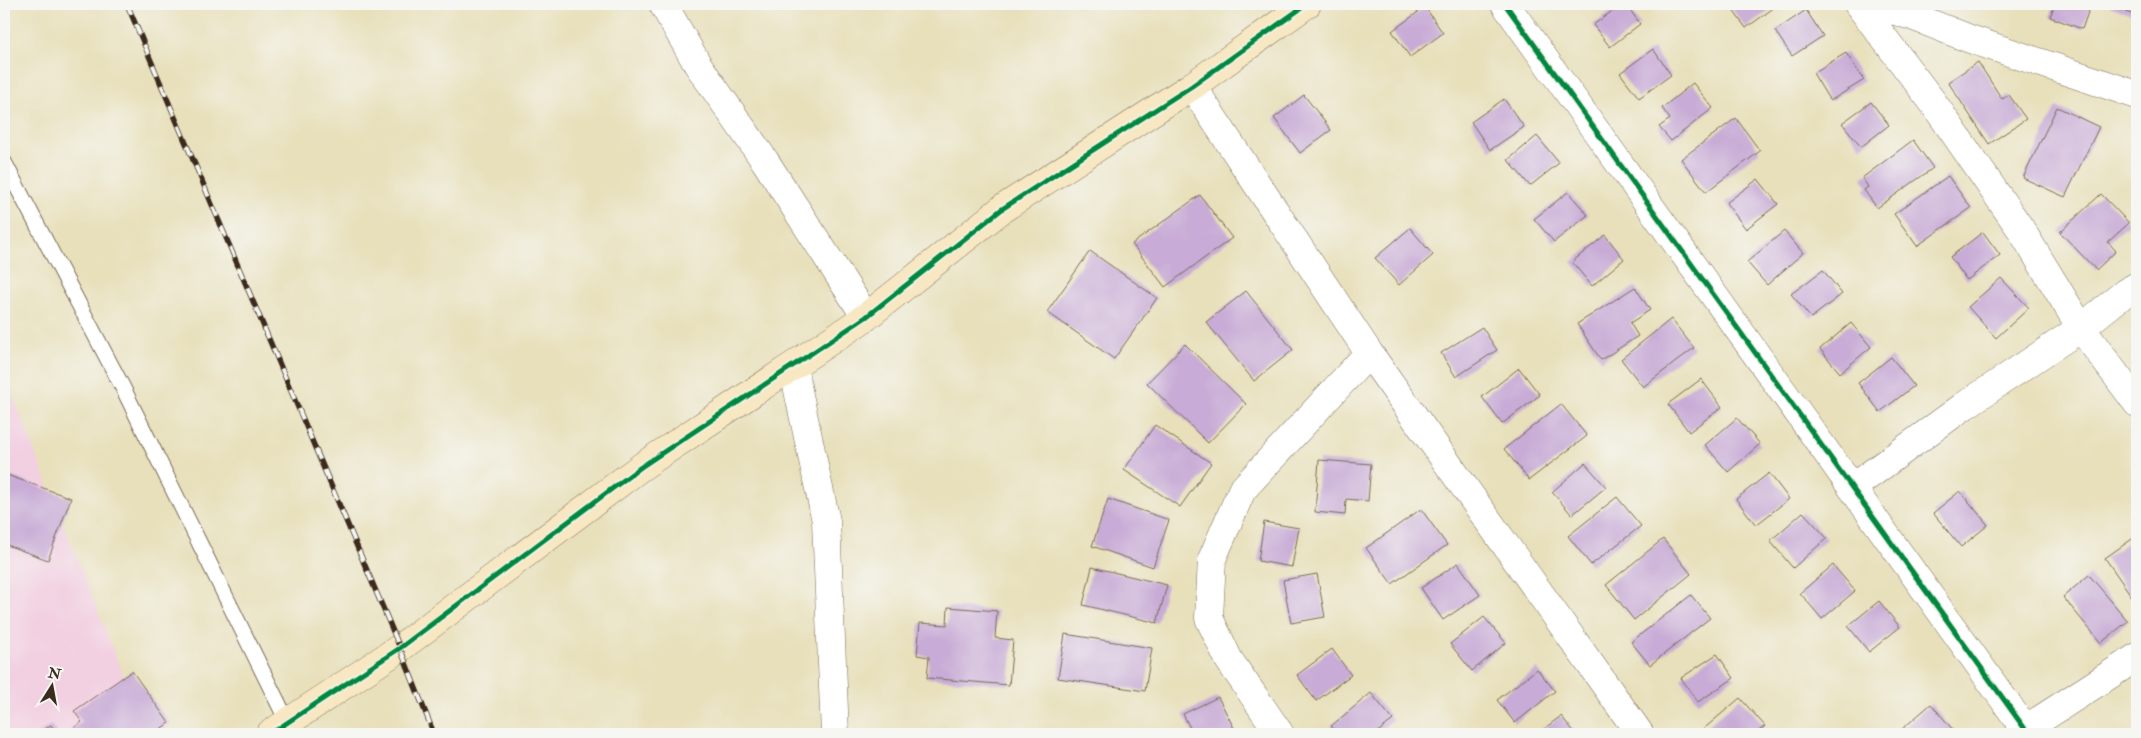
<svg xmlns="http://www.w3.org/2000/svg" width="2141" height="738" viewBox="0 0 2141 738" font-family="'IM FELL Double Pica',serif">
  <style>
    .built { fill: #f2cfe1 }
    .building { fill: #c8abd6 }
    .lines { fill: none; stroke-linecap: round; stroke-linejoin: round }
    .lane-casing { stroke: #786a55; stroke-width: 17 }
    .street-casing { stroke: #786a55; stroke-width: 29 }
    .secondary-casing { stroke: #786a55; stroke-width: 29 }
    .lane { stroke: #fff; stroke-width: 15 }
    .street { stroke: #fff; stroke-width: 28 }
    .secondary { stroke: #f7e8c3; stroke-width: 28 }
    .rail-casing { stroke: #3b2a1e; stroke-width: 5.5 }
    .rail { stroke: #f6f6f2; stroke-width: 4; stroke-dasharray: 11; stroke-linecap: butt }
    .cycleway-casing { stroke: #f6f6f2; stroke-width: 8 }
    .cycleway { stroke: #00873e; stroke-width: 5 }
  </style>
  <rect width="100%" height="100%" fill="#f6f6f2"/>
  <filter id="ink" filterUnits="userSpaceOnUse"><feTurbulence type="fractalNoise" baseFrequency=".02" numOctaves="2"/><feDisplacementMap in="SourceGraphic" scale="10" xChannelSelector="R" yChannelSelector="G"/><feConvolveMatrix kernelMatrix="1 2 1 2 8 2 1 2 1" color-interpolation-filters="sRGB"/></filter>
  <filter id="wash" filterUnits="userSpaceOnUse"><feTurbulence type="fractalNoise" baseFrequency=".0096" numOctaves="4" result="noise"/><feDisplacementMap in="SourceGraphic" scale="20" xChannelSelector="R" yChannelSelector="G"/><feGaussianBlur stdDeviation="1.12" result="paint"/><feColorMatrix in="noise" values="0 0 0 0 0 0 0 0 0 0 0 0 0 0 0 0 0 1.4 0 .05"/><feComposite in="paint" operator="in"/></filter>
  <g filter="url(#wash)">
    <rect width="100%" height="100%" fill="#e8e0bb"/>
    <path class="built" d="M4 373 125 680 172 734H4Z"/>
    <g id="blocks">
      <path class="building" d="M1622 4H1626L1640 24 1610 47 1593 25Z
        M1732 4H1779L1746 28 1729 5Z
        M2055 4H2091L2082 29 2050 17Z
        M2110 4H2137V16L2109 6Z
        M1425 7 1443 33 1410 57 1392 31Z
        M1806 10 1823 36 1792 56 1775 31Z
        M1653 49 1671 75 1639 98 1620 73Z
        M1846 53 1864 80 1830 101 1813 73Z
        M1978 62 2002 99 2009 95 2026 119 1989 144 1948 82Z
        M1693 83 1713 108 1671 141 1659 127 1670 119 1662 108Z
        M1304 95 1331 130 1300 153 1274 118Z
        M1504 99 1524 127 1490 150 1471 122Z
        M1871 102 1889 125 1861 147 1842 123Z
        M2057 107 2099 127 2065 197 2023 178Z
        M1736 118 1760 151 1706 192 1681 159Z
        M1537 136 1559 163 1530 186 1508 160Z
        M1913 140 1933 168 1877 208 1864 190 1868 187 1862 178Z
        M1948 176 1971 208 1917 246 1894 214Z
        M1758 179 1778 204 1746 229 1726 203Z
        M1568 192 1588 215 1554 242 1534 219Z
        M2101 194 2129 223 2108 242 2116 251 2096 270 2060 232Z
        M1200 195 1232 238 1165 287 1132 244Z
        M1410 228 1433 255 1399 285 1375 258Z
        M1784 231 1803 253 1767 285 1747 262Z
        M1983 232 2000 255 1967 280 1950 257Z
        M1605 235 1624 259 1592 286 1572 262Z
        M1090 251 1157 298 1114 359 1047 312Z
        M1823 270 1842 294 1811 318 1791 294Z
        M2001 278 2029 308 1996 338 1968 307Z
        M1635 287 1650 310 1630 323 1638 336 1601 360 1577 324Z
        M1246 291 1293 350 1254 381 1206 322Z
        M1671 319 1694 348 1643 387 1621 359Z
        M1851 323 1871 347 1840 373 1820 349Z
        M1482 327 1497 350 1456 377 1441 353Z
        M1185 344 1246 404 1208 443 1147 383Z
        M1891 357 1914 386 1880 412 1858 383Z
        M1519 368 1540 395 1502 424 1482 397Z
        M1701 379 1722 407 1689 432 1668 404Z
        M1561 404 1587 436 1529 480 1504 449Z
        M1737 418 1760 444 1728 472 1705 445Z
        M1155 425 1211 463 1180 507 1124 470Z
        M1319 460 1371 464 1368 501 1346 499 1345 515 1315 512Z
        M1585 463 1606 487 1572 515 1552 492Z
        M1769 473 1789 499 1756 525 1736 499Z
        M7 475 71 498 48 560 4 544V483Z
        M1960 491 1988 525 1961 547 1933 513Z
        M1617 497 1641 526 1591 565 1568 536Z
        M1108 499 1169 520 1153 567 1092 546Z
        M1421 509 1447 545 1392 584 1366 548Z
        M1803 512 1827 538 1793 568 1770 541Z
        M1264 522 1299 528 1292 567 1258 561Z
        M2135 537 2137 541V600L2135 601 2105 558Z
        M1663 539 1691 574 1634 620 1606 585Z
        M1458 563 1480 595 1443 620 1421 588Z
        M1833 565 1855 591 1822 619 1800 593Z
        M1092 567 1167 585 1157 623 1083 605Z
        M1317 574 1325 617 1291 623 1283 580Z
        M2089 575 2128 621 2101 643 2063 597Z
        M1691 595 1710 618 1650 665 1631 642Z
        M1879 601 1900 627 1869 652 1848 626Z
        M948 607 997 611 995 638 1013 640 1009 685 927 678 929 657 917 655 920 623 947 625Z
        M1484 617 1506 643 1472 671 1450 644Z
        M1065 634 1152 648 1145 691 1058 678Z
        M1332 649 1351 675 1316 701 1297 675Z
        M1717 654 1734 678 1698 702 1681 678Z
        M1537 669 1555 691 1515 723 1497 700Z
        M132 671 169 723 153 734H65L82 722 74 711Z
        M1371 693 1393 720 1375 734H1338L1331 726Z
        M1218 697 1237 734H1193L1183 714Z
        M1740 698 1765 726 1755 734H1702L1700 732Z
        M1931 704 1955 732 1952 734H1905L1901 730Z
        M1561 716 1576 734H1537Z
        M51 725 58 734H38Z"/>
    </g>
  </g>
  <g filter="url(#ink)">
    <use href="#blocks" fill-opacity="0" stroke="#786a55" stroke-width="1"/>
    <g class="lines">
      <defs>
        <path id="lane" d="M4 162 123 388 287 721"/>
        <path id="street" d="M663 4 698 65 765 161 866 317
          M1505 4 2025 729
          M1858 4 1932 101 2020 228 2081 328 2137 403
          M1872 4 1912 16 1970 39 2137 95
          M1192 86 1369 353 1640 734
          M793 367 826 521 835 734
          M1853 487 1964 406 2081 328 2126 292 2137 286
          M1280 734 1229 660 1209 618 1212 559 1242 490 1369 353
          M2018 734 2137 657"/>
        <path id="secondary" d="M270 734 400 648 641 467 866 317 1002 209 1192 86 1307 4"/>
      </defs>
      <use href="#lane" class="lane-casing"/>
      <use href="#street" class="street-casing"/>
      <use href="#secondary" class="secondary-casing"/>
      <use href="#lane" class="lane"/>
      <use href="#street" class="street"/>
      <use href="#secondary" class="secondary"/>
      <defs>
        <path id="rail" d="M127 4 400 648 434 734"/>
      </defs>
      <use href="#rail" class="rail-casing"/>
      <use href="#rail" class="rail"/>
      <defs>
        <path id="cycleway" d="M1505 4 2025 729
          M270 734 400 648 641 467 866 317 1002 209 1192 86 1307 4"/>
      </defs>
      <use href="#cycleway" class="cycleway-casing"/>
      <use href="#cycleway" class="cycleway"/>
    </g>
  </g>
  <rect width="2141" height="738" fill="none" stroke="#f6f6f2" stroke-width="20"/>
  <g transform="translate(52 686) rotate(11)" stroke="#f6f6f2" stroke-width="4" paint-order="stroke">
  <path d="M0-4L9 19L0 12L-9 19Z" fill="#3b2a1e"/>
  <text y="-8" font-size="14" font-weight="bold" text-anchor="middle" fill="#3b2a1e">N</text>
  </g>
</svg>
